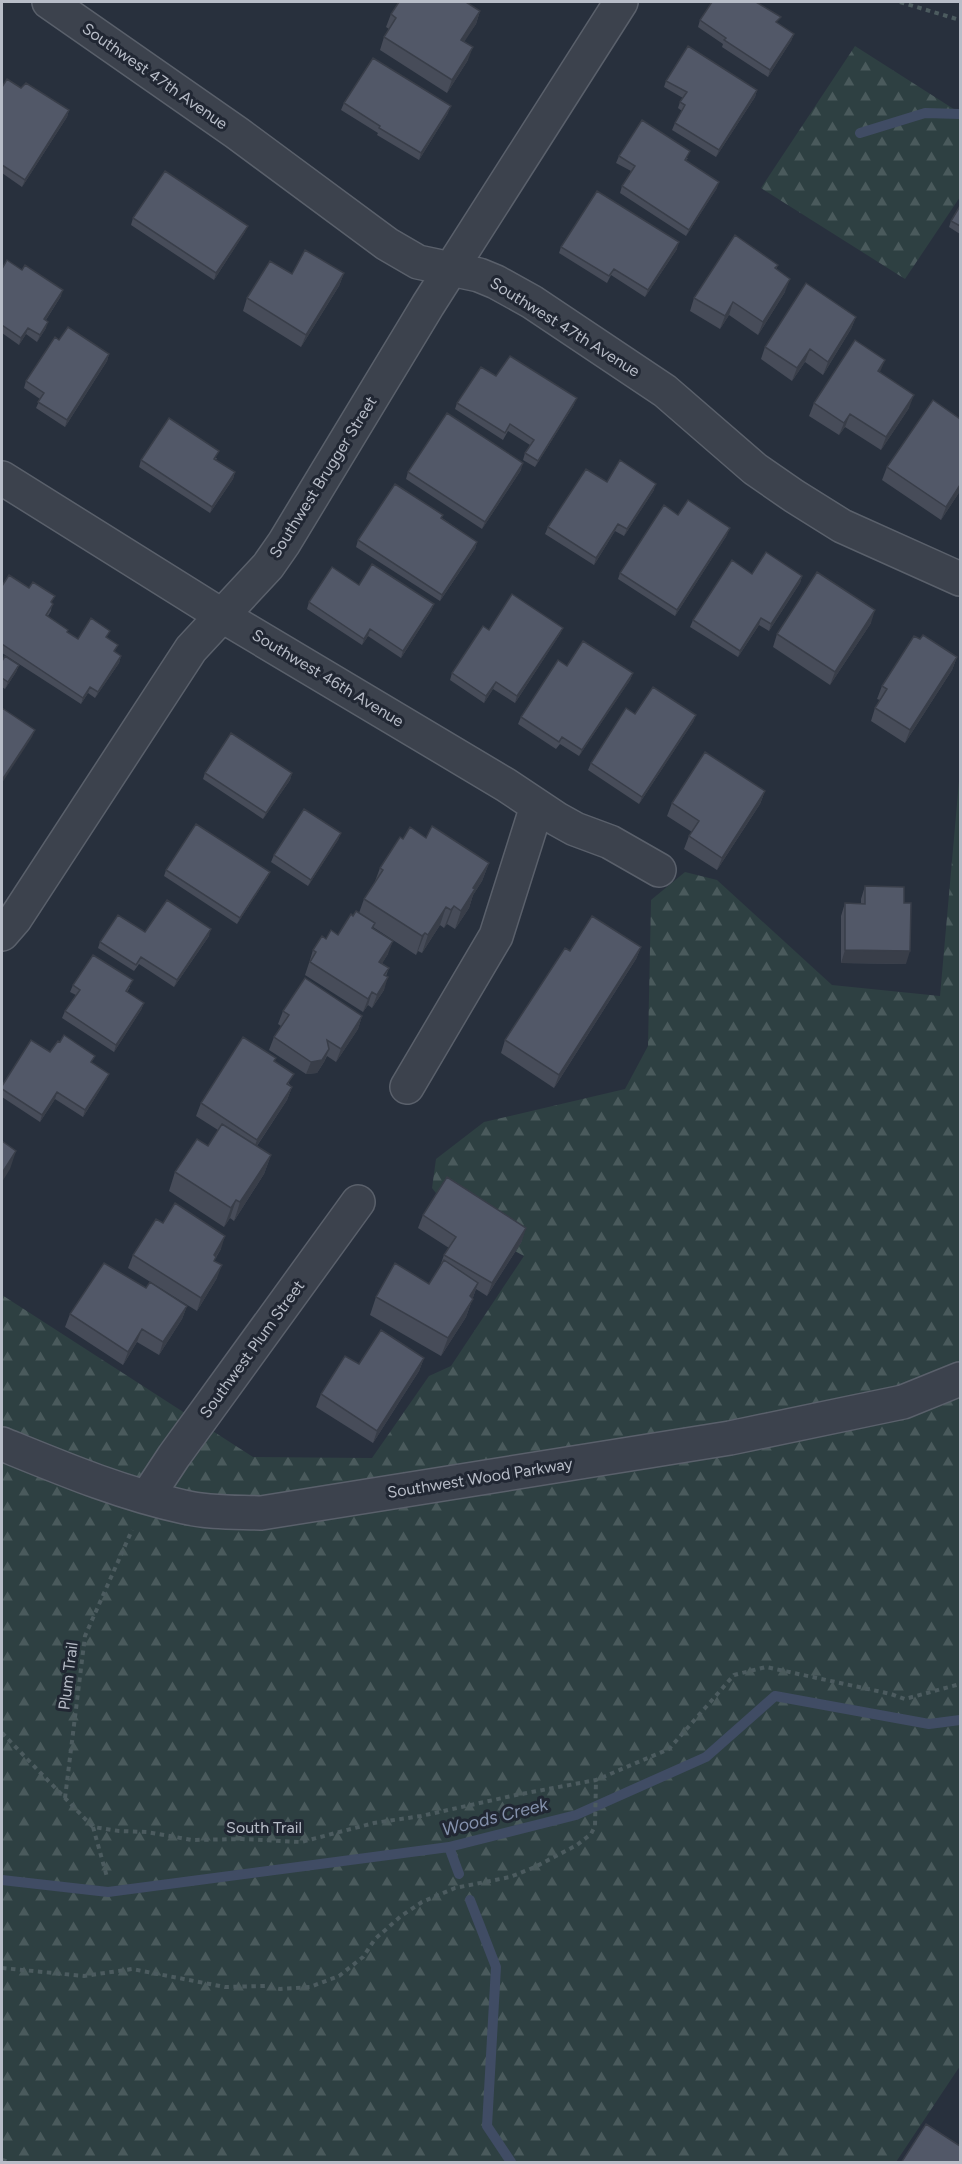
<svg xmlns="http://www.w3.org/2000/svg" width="962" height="2164" viewBox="0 0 962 2164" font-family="Figtree,sans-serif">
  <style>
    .forest { fill: url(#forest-firs) }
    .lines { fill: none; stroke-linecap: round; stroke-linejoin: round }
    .stream { stroke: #404c64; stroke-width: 10 }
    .minor-casing { stroke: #5a606b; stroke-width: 36 }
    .path { stroke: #4c5b5f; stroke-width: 4; stroke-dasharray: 4.5 4.5; stroke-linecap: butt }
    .minor { stroke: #3c424d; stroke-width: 33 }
    .wall { fill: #474c59 }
    .shaded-wall { fill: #393e49 }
    .building { fill: #525868; stroke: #393e49; stroke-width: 1.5 }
    .labels { text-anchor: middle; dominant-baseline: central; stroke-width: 6; stroke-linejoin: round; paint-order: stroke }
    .street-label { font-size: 16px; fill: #b8bdc8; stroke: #212733 }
    .water-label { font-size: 18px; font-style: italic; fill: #8491ac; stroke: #212733 }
  </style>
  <defs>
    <pattern id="forest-firs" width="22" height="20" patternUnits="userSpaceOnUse" patternTransform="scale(1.5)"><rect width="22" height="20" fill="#2e4042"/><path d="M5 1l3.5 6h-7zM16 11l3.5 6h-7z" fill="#4a5a5c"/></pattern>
  </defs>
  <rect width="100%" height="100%" fill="#28303d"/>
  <path class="forest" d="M855 46 960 113V197L905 279 761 188Z
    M960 770V2066L896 2162H2V1295L253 1457 372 1458 429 1376 451 1366 524 1256 456 1219 432 1188 436 1159 484 1122 625 1089 648 1046 651 900 685 872 717 880 832 985 940 996Z"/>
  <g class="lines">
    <path class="stream" d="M860 133 925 113 960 114
      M449 1847 459 1874
      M2 1880 108 1892 449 1847 576 1815 706 1757 775 1696 929 1724 960 1720
      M470 1900 496 1967 487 2126 511 2162"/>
    <defs>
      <path id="minor" d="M49 2 237 133 387 244 418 262 479 275 496 282 532 302 665 391 755 469 794 496 842 526 960 579
        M2 478 221 615 506 785 557 819 575 829 610 842 659 870
        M2 934 15 919 191 649 268 566 284 543 428 305 621 2
        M407 1087 496 936 537 806
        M2 1444C61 1468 120 1493 184 1507 209 1513 236 1512 261 1513L730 1438 903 1402 960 1379
        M147 1497 174 1456 358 1202"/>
    </defs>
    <use href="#minor" class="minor-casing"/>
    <path class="path" d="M900 2 960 20
      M2 1733 93 1827 119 1831 147 1832 192 1840 242 1839 301 1842 374 1823 421 1816 516 1795 596 1780 669 1749 734 1675 766 1667 891 1694 905 1699 960 1684
      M65 1798 85 1636 132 1530
      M93 1827 107 1877
      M2 1968 84 1976 132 1969 225 1987 265 1986 280 1989 310 1987 339 1976 363 1957 375 1939 401 1916 422 1902 455 1888 510 1877 535 1867 577 1845 591 1834 595 1826 596 1780
      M2 2160 10 2162"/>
    <use href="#minor" class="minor"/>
  </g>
  <path class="wall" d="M480 11 476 24 464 41 468 60 447 93 380 50 384 37 389 29 386 27 391 14Z
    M700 20 778 23 794 34 791 41 768 77 722 47 723 44 698 27Z
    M666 81 757 90 755 97 716 157 672 130 675 123 682 111 678 108 680 102 683 98 664 87Z
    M2 87 21 88 69 110 67 117 22 187 2 173Z
    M344 103 448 113 419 160 377 135 378 133 341 110Z
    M619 156 688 158 686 160 717 188 686 236 620 193 622 186 631 171 616 163Z
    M960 206V234L949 227 951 221Z
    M133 218 245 232 214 280 131 225Z
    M561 247 677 249 645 297 611 275 607 283 559 253Z
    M778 265 776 269 785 292 758 335 729 315 720 329 690 311 694 298Z
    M2 269 61 296 46 320V328L37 342 26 334 19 345 2 333Z
    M344 273 339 286 301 347 243 311 247 298 292 274Z
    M856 317 851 329 823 375 805 362 792 381 761 359 765 347Z
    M59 340 109 354 107 361 65 427 36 408 40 399 24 388 26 381Z
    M880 373 909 408 881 450 845 427 839 435 809 416 814 403Z
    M496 376 574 405 535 467 523 460 525 453 530 445 508 431 503 440 455 409 457 403Z
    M217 458 216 460 235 472 233 479 210 513 139 467 141 460Z
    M887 467 960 491 941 520 882 480Z
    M521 470 482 529 406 479 408 472Z
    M607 482 654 490 624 536 615 531 594 565 545 534 548 527Z
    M442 518 477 542 475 549 440 601 356 547 358 540Z
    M727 535 675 616 618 579 620 573Z
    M752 574 802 576 800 583 769 631 759 625 738 657 690 627 693 620Z
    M359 585 434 604 431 611 401 658 368 636 362 645 307 609 309 602Z
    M2 586 52 603 51 611 48 616 67 633 78 639 107 638 115 652 121 656 119 663 95 698 88 693 81 704 2 653Z
    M871 623 830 685 773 647 777 634Z
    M563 628 560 634 515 703 493 689 484 703 450 680 452 673Z
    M957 657 952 670 905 743 871 721 875 708 880 700 877 699 882 686Z
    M2 661 19 665 16 672 5 689 2 687Z
    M567 666 633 673 630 680 579 756 560 744 556 749 518 724 521 717Z
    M635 714 696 715 693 722 639 804 588 770 591 763Z
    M205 773H292L290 780 263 819 203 779Z
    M765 791 760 804 717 870 684 849 689 836 692 832 667 816 672 803Z
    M341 833 338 840 308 886 271 862 274 855Z
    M426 838 489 863 482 881 473 895 469 908 455 929 447 924 444 928 440 925 422 953 418 951 416 955 373 927V928L388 954 382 963 389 968 386 976 384 990 372 1008 368 1005 363 1012 305 975 309 963 313 950 326 939 338 935 353 916 359 913 364 899 374 884 380 868 403 839Z
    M166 870 270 872 267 878 237 924 164 876Z
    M865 886 904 903 906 964 841 963V916L845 903 861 904V899Z
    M145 932 209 936 174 987 139 964 134 971 98 948 100 942Z
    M641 947 636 959 554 1088 501 1053 505 1040 570 951Z
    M73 985 130 987 127 992 144 1003 141 1010 114 1052 62 1018 65 1011 76 995 70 992Z
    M283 1011 362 1016 358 1029 336 1062 327 1056 324 1062 317 1073 306 1074 269 1050 274 1037 281 1026 278 1024Z
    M50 1052 93 1063 109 1074 106 1080 83 1117 55 1099 40 1122 2 1097V1086Z
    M275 1061 290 1085 292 1087 287 1100 257 1146 271 1155 264 1174 234 1221 230 1218 224 1227 169 1191 175 1172 208 1146 218 1130 196 1116 201 1103Z
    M423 1215 522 1241 487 1296 476 1289 466 1317 441 1356 370 1315 376 1297 429 1284 440 1266 444 1255 449 1248 418 1228Z
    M163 1223 221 1249 214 1261 217 1278 197 1311 128 1268 133 1255Z
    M146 1288 187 1306 182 1319 159 1355 137 1342 123 1365 65 1327 70 1314Z
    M424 1358 419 1371 373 1443 316 1407 321 1394 359 1364Z"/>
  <path class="shaded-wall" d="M480 11 476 24 457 53 461 40Z
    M794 34 791 41 768 77 770 70Z
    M473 47 468 60 447 93 452 80Z
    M757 90 755 97 716 157 719 150Z
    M451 106 448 113 419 160 421 153Z
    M69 110 67 117 22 187 25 180Z
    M719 182 717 188 686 236 689 230Z
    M248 226 245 232 214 280 216 273Z
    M679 242 677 249 645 297 648 290Z
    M344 273 339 286 301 347 306 335Z
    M790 279 785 292 758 335 763 322Z
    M63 290 61 296 42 326 44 319Z
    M733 302 729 315 720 329 725 316Z
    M856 317 851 329 823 375 828 362Z
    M48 322 46 328 37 342 40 335Z
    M28 328 26 334 19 345 21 338Z
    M810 349 805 362 792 381 797 368Z
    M109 354 107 361 65 427 67 420Z
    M885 360 880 372 878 371Z
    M914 395 909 408 881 450 886 437Z
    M577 398 574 405 535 467 538 461Z
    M850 414 845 427 839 435 844 423Z
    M523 463 521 470 482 529 485 522Z
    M235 472 233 479 210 513 212 507Z
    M656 484 654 490 624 536 627 529Z
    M960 485V491L941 520 946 507Z
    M618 524 615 531 594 565 596 558Z
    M730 528 727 535 675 616 677 610Z
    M477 542 475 549 440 601 442 595Z
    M802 576 800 583 769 631 771 624Z
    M434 604 431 611 401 658 403 651Z
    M875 610 871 623 830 685 835 672Z
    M761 618 759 625 738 657 740 651Z
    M563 628 560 634 515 703 517 696Z
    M370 629 368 636 362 645 364 639Z
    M121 656 119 663 95 698 98 692Z
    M957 657 952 670 905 743 910 730Z
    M19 665 16 672 5 689 8 682Z
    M633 673 630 680 579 756 582 750Z
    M496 682 493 689 484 703 486 696Z
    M90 687 88 693 81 704 83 698Z
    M696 715 693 722 639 804 642 797Z
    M35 730 32 737 2 783V780Z
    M292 773 290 780 263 819 266 813Z
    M765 791 760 804 717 870 722 858Z
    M341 833 338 840 308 886 311 880Z
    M489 863 482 881 473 895 469 908 455 929 461 911 473 888Z
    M270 872 267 878 237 924 240 918Z
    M454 906 447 924 444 928 451 910Z
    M446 907 440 925 422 953 428 935Z
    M211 929 209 936 174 987 177 980Z
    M425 933 418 951 416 955 422 936Z
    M393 941 388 954 375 975 379 962Z
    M641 947 636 959 554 1088 559 1075Z
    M845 950 910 951 906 964 841 963Z
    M388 977 384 990 372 1008 377 995Z
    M372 992 368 1005 363 1012 368 999Z
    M144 1003 141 1010 114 1052 116 1045Z
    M362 1016 358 1029 336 1062 341 1049Z
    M329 1049 324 1062 317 1073 306 1074 311 1062Z
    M109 1074 106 1080 83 1117 85 1110Z
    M292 1087 287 1100 252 1153 257 1140Z
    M57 1092 55 1099 40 1122 42 1115Z
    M16 1151 10 1169 2 1182V1173Z
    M271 1155 264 1174 234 1221 240 1202Z
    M236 1200 230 1218 224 1227 231 1208Z
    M526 1228 522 1241 487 1296 492 1283Z
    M225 1236 221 1249 215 1258 214 1255Z
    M222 1265 217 1278 197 1311 201 1298Z
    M478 1283 466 1317 441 1356 448 1338Z
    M187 1306 182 1319 159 1355 163 1342Z
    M142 1329 137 1342 123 1365 128 1352Z
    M424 1358 419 1371 373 1443 377 1431Z"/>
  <path class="building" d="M399 2H466L480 11 461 40 473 47 452 80 384 37 396 18 391 14Z
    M712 2H756L781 17 776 22 794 34 770 70 724 40 726 38 700 20Z
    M688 46 757 90 719 150 675 123 685 105 680 102 687 92 666 81Z
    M373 58 451 106 421 153 379 128 380 126 344 103Z
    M7 79 21 88 26 83 69 110 25 180 2 165V87Z
    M642 120 690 151 685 160 719 182 689 230 622 186 635 166 619 156Z
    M165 171 248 226 216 273 133 218Z
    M597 191 679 242 648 290 614 269 609 276 561 247Z
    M960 206V226L951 221Z
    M735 235 778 265 775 268 790 279 763 322 733 302 725 316 694 298Z
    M305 250 344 273 306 335 247 298 270 261 292 274Z
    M7 260 22 270 25 265 63 290 44 319 48 322 40 335 28 328 21 338 2 325V269Z
    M806 283 856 317 828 362 810 349 797 368 765 347Z
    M68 327 109 354 67 420 38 402 44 393 26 381 55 337 59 340Z
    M855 340 885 360 878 371 914 395 886 437 850 414 844 423 814 403Z
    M510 356 577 398 538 461 525 453 534 440 510 424 505 433 457 403 481 367 496 376Z
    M933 400 960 419V485L946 507 887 467Z
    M447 413 523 463 485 522 408 472Z
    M169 418 219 451 214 459 235 472 212 507 141 460Z
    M620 460 656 484 627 529 618 524 596 558 548 527 586 469 607 482Z
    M395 484 443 515 441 518 477 542 442 595 358 540Z
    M688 500 730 528 677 610 620 573 664 505 678 515Z
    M766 552 802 576 771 624 761 618 740 651 693 620 732 560 752 574Z
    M372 564 434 604 403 651 370 629 364 639 309 602 332 567 359 585Z
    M817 572 875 610 835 672 777 634Z
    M9 575 29 588 33 582 55 596 51 602 53 604 46 615 68 630 67 632 78 639 91 618 110 631 106 637 118 645 114 651 121 656 98 692 90 687 83 698 2 644V586Z
    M512 594 563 628 517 696 496 682 486 696 452 673 483 626 489 630Z
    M923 635 957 657 910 730 875 708 887 689 882 686 914 636 920 639Z
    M583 641 633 673 582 750 562 737 559 742 521 717 558 660 567 666Z
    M5 656 19 665 8 682 2 678V661Z
    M653 687 696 715 642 797 591 763 626 708 635 714Z
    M2 708 35 730 2 780Z
    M231 733 292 773 266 813 205 773Z
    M705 752 765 791 722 858 689 836 699 821 672 803Z
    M304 809 341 833 311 880 274 855Z
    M196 824 270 872 240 918 166 870Z
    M432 826 489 863 473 888 475 889 461 911 454 906 451 910 446 907 428 935 425 933 422 936 364 899 383 870 380 868 400 837 403 839 410 827 426 838Z
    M865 886 904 887V903H911L910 951 845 950V903L865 904Z
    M167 900 211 929 177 980 141 957 136 965 100 942 118 915 145 932Z
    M356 911 375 923 372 928 393 941 379 962 389 968 384 975 388 977 377 995 372 992 368 999 310 962 316 952 313 950 322 936 326 939 331 930 338 935 351 914 353 916Z
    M592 916 641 947 559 1075 505 1040 565 948 570 951Z
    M93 955 133 980 126 991 144 1003 116 1045 65 1011 80 990 73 985Z
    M305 978 362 1016 341 1049 327 1040 329 1049 322 1060 311 1062 274 1037 289 1015 283 1011Z
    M64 1035 95 1056 91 1062 109 1074 85 1110 57 1092 42 1115 2 1089V1086L31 1040 50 1052 58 1041 60 1042Z
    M243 1037 276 1058 274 1061 294 1074 287 1084 292 1087 257 1140 201 1103Z
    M222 1124 271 1155 240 1202 236 1200 231 1208 175 1172 197 1139 208 1146Z
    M2 1141 16 1151 2 1173Z
    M447 1177 526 1228 492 1283 444 1255 456 1237 423 1215Z
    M175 1203 225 1236 214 1255 216 1257 214 1261 222 1265 201 1298 133 1255 156 1219 163 1223Z
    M444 1260 478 1283 470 1296 473 1299 448 1338 376 1297 395 1263 429 1284Z
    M104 1263 146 1288 150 1282 187 1306 163 1342 142 1329 128 1352 70 1314Z
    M381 1330 424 1358 377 1431 321 1394 345 1356 359 1364Z
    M926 2124 960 2146V2163H901Z"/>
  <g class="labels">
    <g class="street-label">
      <text transform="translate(155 76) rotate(35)">Southwest 47th Avenue</text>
      <text transform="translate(565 327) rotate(32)">Southwest 47th Avenue</text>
      <text transform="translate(323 477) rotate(-58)">Southwest Brugger Street</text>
      <text transform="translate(328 678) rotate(31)">Southwest 46th Avenue</text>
      <text transform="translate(252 1349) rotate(-54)">Southwest Plum Street</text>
      <text transform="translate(480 1478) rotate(-9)">Southwest Wood Parkway</text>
      <text transform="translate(68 1676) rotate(-83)">Plum Trail</text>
      <text x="264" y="1827">South Trail</text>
    </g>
    <g class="water-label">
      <text transform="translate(495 1817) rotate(-14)">Woods Creek</text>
    </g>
  </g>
  <rect width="962" height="2164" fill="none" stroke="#b8bdc8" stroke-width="6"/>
</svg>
